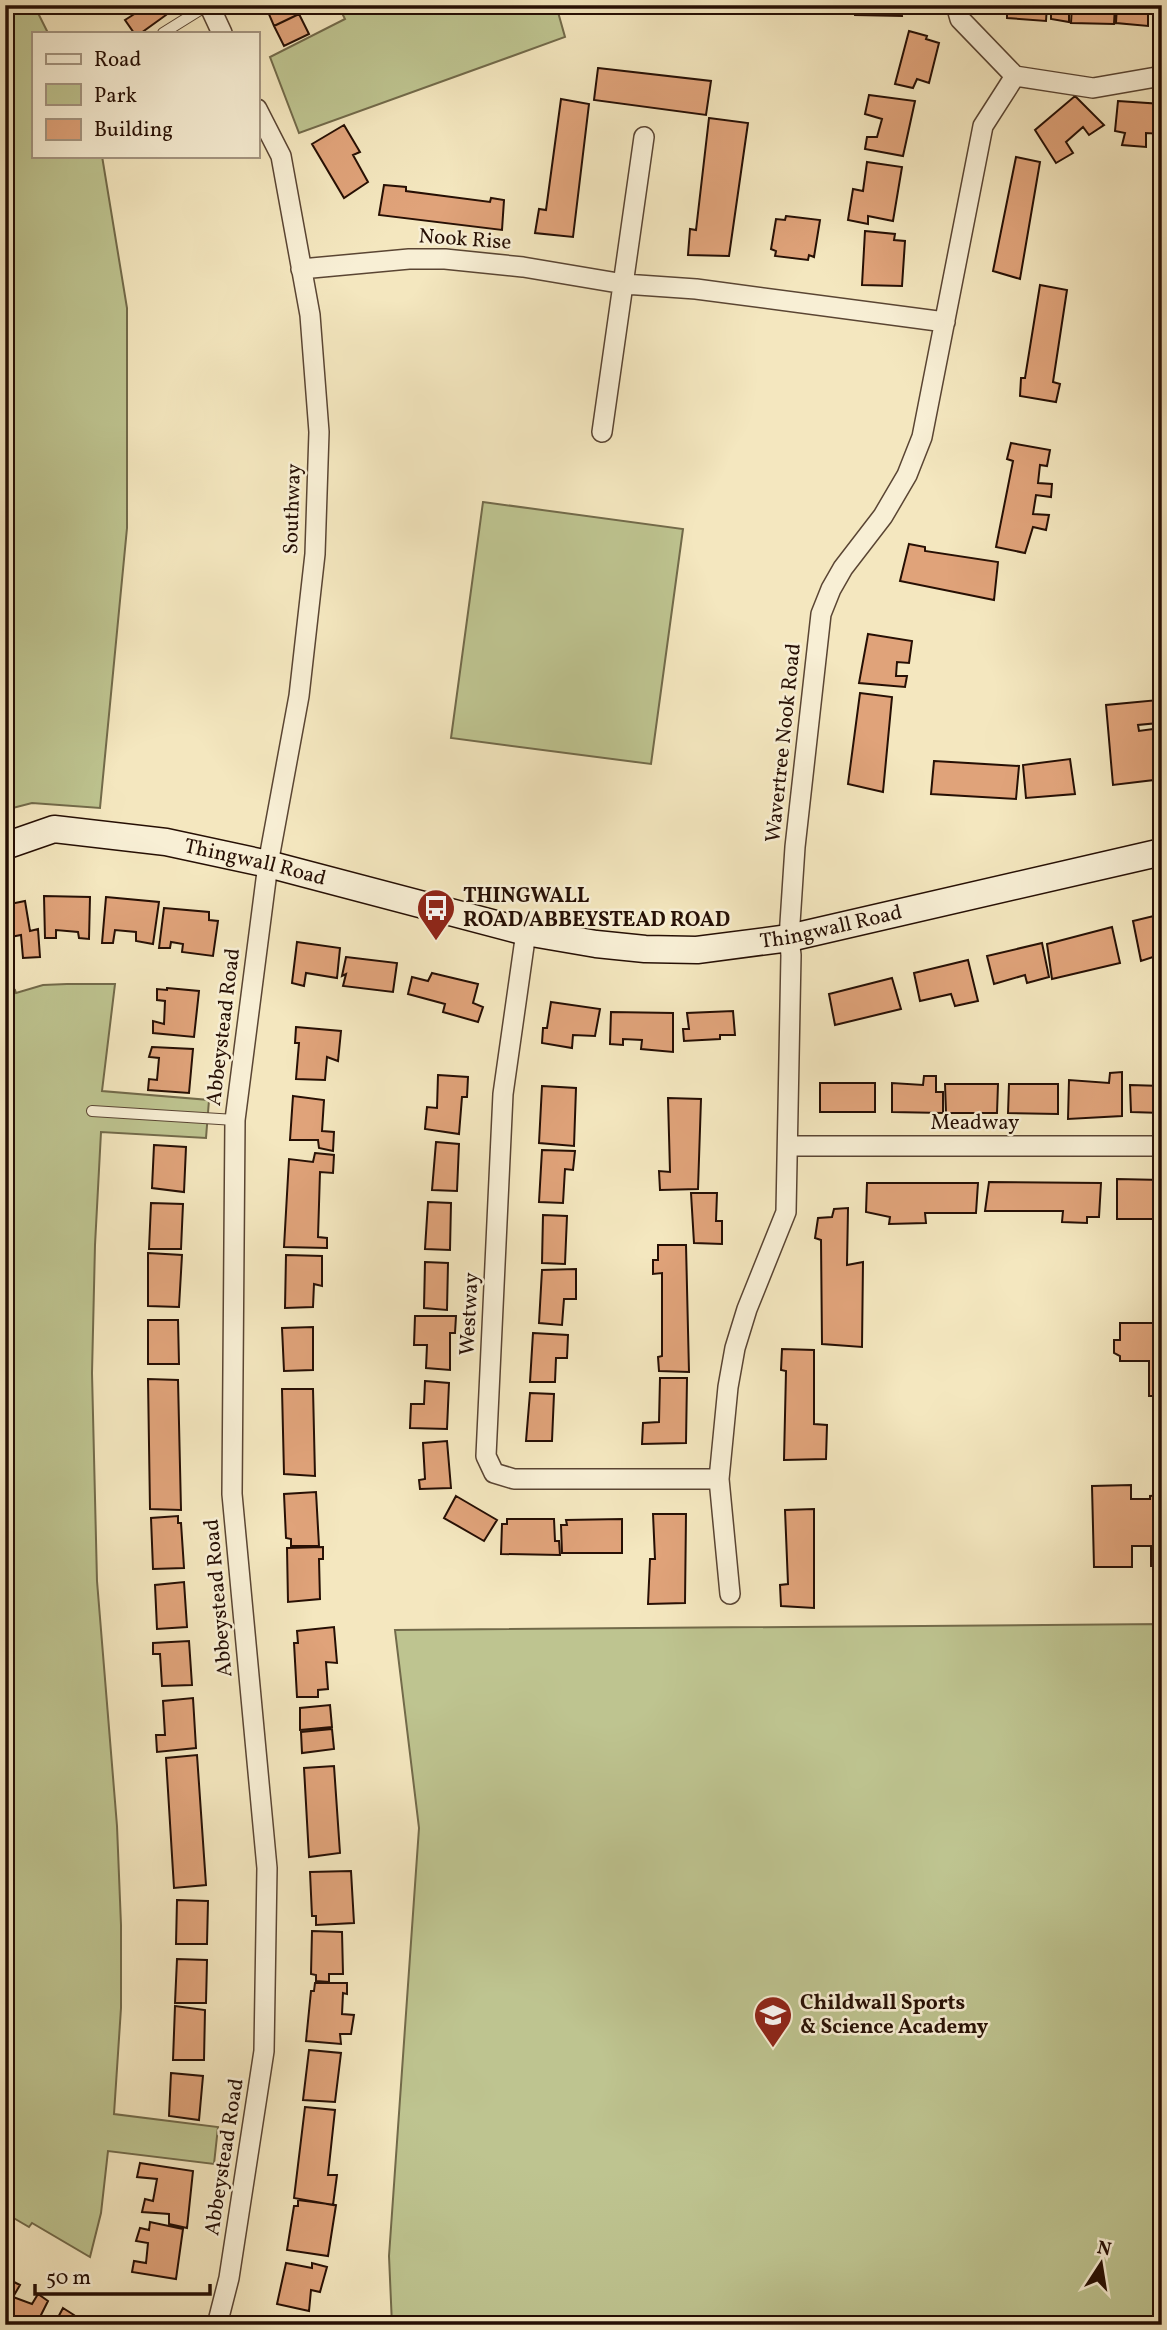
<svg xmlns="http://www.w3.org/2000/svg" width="1167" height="2330" viewBox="0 0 1167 2330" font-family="Vollkorn,serif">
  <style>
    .green { fill: #bec490; stroke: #726a4a; stroke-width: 2 }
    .building { fill: #e0a37a; stroke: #260f04; stroke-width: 2 }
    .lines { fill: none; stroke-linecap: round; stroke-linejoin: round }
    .lane-casing { stroke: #5a4533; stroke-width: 12 }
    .street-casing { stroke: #5a4533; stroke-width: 22 }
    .secondary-casing { stroke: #260f04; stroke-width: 29 }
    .lane { stroke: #f8efd5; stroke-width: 10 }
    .street { stroke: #f8efd5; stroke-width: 19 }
    .secondary { stroke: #f8efd5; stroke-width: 26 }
    .labels { text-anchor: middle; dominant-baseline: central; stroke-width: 5; stroke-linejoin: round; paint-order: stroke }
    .street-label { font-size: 21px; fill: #260f04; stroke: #f8efd5 }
    .poi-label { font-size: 21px; font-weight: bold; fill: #260f04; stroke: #f8efd5; text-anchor: start }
  </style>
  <rect width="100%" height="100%" fill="#f4e7bf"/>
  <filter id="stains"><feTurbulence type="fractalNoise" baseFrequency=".00286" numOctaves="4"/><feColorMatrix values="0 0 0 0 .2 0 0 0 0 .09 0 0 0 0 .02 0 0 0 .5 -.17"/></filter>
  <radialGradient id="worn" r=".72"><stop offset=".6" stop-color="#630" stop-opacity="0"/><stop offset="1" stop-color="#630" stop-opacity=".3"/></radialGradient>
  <path class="green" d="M5 5H34L48 33H33V156H102L127 308V528L100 808 32 803 5 810Z
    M338 5H556L565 37 299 133 270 57 345 19Z
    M483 502 683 529 651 764 451 738Z
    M67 984H115L102 1091 209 1100 206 1138 101 1132 95 1245 92 1373 97 1581 117 1826 121 1925V2008L114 2114 218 2127 214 2164 108 2151 101 2213 90 2257 32 2223 29 2227 5 2213V993L15 990 16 993 43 985Z
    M1162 1624V2325H392L389 2256 419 1828 395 1630Z"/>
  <path class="building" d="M132 5H161L166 15 141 33H134L125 20 136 13Z
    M265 5H295L299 14 274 26Z
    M854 5H901L902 16 855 15Z
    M1007 5H1047L1046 21 1007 18Z
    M1051 5H1069V22L1051 19Z
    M1072 5H1115L1114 24 1071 23Z
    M1117 5H1148V26L1116 23Z
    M299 14 309 34 284 46 274 26Z
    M909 31 927 36 926 39 939 43 929 83 917 79 913 88 895 84Z
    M598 68 711 81 706 115 594 100Z
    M869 95 915 101 903 156 865 149 867 137H877L882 119 865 114Z
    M1075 96 1104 125 1089 135 1083 127 1066 142 1073 153 1056 163 1035 130Z
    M561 99 589 104 573 237 535 233 539 209 546 210Z
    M1118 101 1162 104V134L1146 133V147L1122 145 1125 133 1115 131Z
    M709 118 748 123 729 256 688 255 690 229 696 230Z
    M344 125 360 152 353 155 368 182 344 198 312 144Z
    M1016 157 1040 162 1020 279 993 271Z
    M867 162 902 167 893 221 868 216V224L848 220 853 189 863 191Z
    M384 185 406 187V191L490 202 491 198 504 200 502 230 379 215Z
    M786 216 820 220 814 257 809 255 808 260 775 256 776 251 771 249 776 219 785 220Z
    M865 231 895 234 894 240 905 241 902 286 862 285Z
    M1040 285 1067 290 1053 382 1060 384 1056 402 1020 396 1021 378H1025Z
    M1011 443 1050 450 1047 466 1040 465 1038 483 1052 484 1051 497 1036 495 1033 514 1049 515 1046 530 1033 527 1025 553 996 547 1013 461 1007 459Z
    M909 544 925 547V551L998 562 994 600 900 581Z
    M868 634 912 641 909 663 897 662 896 676H907L905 687 859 683Z
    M860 693 892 697 883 792 848 784Z
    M1158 700V723L1138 725 1139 731 1161 728 1162 779 1113 785 1106 705Z
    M1070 759 1075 794 1026 798 1023 765Z
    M934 761 1019 766 1016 799 931 794Z
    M44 896 90 897 89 939 79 938 78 932 56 930V938H45Z
    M106 897 159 902 153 944 136 941V932L115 930 113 943H102Z
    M25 901 30 931 38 929 40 957 23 958 21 935 5 938V905Z
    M164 908 209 912V920L218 921 213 956 182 952 183 944 171 942 170 948H159Z
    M1162 914V944L1160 945 1162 954 1141 961 1133 921Z
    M1112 927 1120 963 1052 979 1047 944Z
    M297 942 340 948 337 978 306 973 304 986 292 983Z
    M1042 943 1049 977 1027 983 1025 975 994 984 987 956Z
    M346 957 397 963 393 992 343 986 346 974 342 976Z
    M968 960 978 1001 955 1006 951 994 920 1001 914 973Z
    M432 973 478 984 473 1003 483 1007 478 1022 443 1012 445 1004 408 994 412 977 428 981Z
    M892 978 901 1009 835 1025 829 994Z
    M167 988 199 991 194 1037 153 1033V1021L164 1024 165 1001 157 1000V989L167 990Z
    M551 1002 600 1009 595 1036 573 1035 572 1048 542 1043 543 1028H547Z
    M733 1011 735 1035H720V1039L684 1041 683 1029H689L687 1013Z
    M611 1012 673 1013V1052L641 1049 642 1040 623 1039V1045L610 1044Z
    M296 1027 341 1031 338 1061 327 1057 325 1080 296 1079 299 1043H295Z
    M152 1047 193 1049 189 1093 148 1090 149 1079 157 1080 159 1058 149 1057Z
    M1122 1072V1116L1068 1119 1069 1080 1109 1083 1110 1073Z
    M438 1075 468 1077 467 1097H462L459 1134 425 1129 427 1107 437 1108Z
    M924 1076H936V1092H943V1113L892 1112V1083L923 1085Z
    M820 1083H875V1112H820Z
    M945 1084H998L997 1113H946Z
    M1009 1084H1058V1114L1008 1113Z
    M1130 1085 1162 1086V1113L1131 1112Z
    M542 1086 576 1088 574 1146 539 1143Z
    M293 1096 324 1100 322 1131 334 1132 333 1151 319 1148 318 1140H290Z
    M668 1098 701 1099 698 1189 660 1190 659 1171 670 1172Z
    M436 1142 459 1144 457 1191 432 1190Z
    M154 1145 186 1147 184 1192 152 1188Z
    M542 1150 575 1151 573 1170 565 1169 563 1203 539 1202Z
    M315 1153 334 1155 333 1173 320 1172 318 1237 327 1238V1248L284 1247 289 1159 313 1162Z
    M1117 1179 1162 1180V1219H1117Z
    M989 1182 1101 1183 1099 1217H1087V1223L1062 1222 1063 1211H985Z
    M867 1183H978L976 1213H925L926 1223 889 1224 890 1217 866 1212Z
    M691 1193H717L716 1221H722V1244L694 1243Z
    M428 1202 451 1203 450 1250 425 1249Z
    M151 1203 183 1204 181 1249H149Z
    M848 1208 847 1265 863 1262 862 1347 822 1344 821 1240 815 1238 818 1218 832 1217 834 1209Z
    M543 1215 567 1216 565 1264 542 1263Z
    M658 1245H686L689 1372 659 1371 658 1357 662 1356V1273L653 1274V1260H658Z
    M148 1253 182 1255 179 1307 148 1306Z
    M286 1255 322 1256V1286L314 1284 313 1307 285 1308Z
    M425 1262 448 1263 447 1310 424 1308Z
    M576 1269V1299H564L562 1325 539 1323 542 1270Z
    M415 1316H456L455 1333H450V1370L426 1368 427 1345H414Z
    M148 1320H178L179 1364H148Z
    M1120 1323H1155V1351H1162V1396H1149V1361H1120V1356L1114 1353V1340H1120Z
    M313 1327V1370L284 1371 282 1328Z
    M533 1333 568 1335 567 1358H556L555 1382H530Z
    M782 1349 814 1350V1424L827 1425 826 1459 784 1460 786 1371 781 1370Z
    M660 1378H687L686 1443 642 1444 643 1423 659 1422Z
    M148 1379 178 1380 181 1510 150 1509Z
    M425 1381 449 1383 447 1429 410 1428 411 1404H424Z
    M282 1389H313L315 1476 284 1474Z
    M530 1393 554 1394 552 1441H526Z
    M447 1441 451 1488 420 1489 419 1480 425 1479 423 1443Z
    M1131 1485V1499H1150V1496L1162 1495V1566H1151V1546H1132V1567H1094L1092 1486Z
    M316 1492 319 1546H291V1539L286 1538 284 1494Z
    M456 1496 497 1520 484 1541 444 1518Z
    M814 1509V1608L781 1606 780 1585 788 1584 785 1510Z
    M653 1514H686L685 1603 648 1604 650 1559H655Z
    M178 1516V1523H181L184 1568 153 1569 151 1518Z
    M507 1519H554L555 1541H559L560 1555 501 1554 502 1524H507Z
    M622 1519V1553H562L561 1525H567L566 1520Z
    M323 1547V1559H319L320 1599 288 1602 287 1548Z
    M184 1582 187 1627 157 1629 155 1585Z
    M334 1627 337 1663 326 1662 328 1689 318 1690V1697H297L294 1643H298L297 1631Z
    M189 1641 192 1685 162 1686 160 1654H153V1643Z
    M193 1698 196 1748 157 1752 156 1735H165L163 1701Z
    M330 1705 332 1727 300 1730V1708Z
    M332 1729 334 1749 302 1753 301 1732Z
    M197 1755 206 1885 174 1888 166 1758Z
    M334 1766 340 1853 309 1857 304 1768Z
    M351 1871 354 1923 316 1925V1916H312L310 1872Z
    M177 1900 208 1901 207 1944H176Z
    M312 1931 342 1932 343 1974H329V1982L316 1981V1975L311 1974Z
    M177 1959 207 1960 206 2003H175Z
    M315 1983H347V1994L343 1993 342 2014 354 2015 351 2034H340L341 2044 306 2041 311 1991H314Z
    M175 2006 205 2010 204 2060H173Z
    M309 2050 341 2053 335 2102 303 2100Z
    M171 2073 203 2076 199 2120 169 2116Z
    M305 2107 335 2110 328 2175H337L333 2205 294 2198Z
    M140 2163 193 2171 187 2228 169 2224V2214L142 2212 145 2199 153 2201 157 2179 137 2177Z
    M298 2200 336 2205 328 2256 287 2250 294 2206H298Z
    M150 2222 183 2229 176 2279 132 2272 134 2261 146 2263 148 2243 136 2241 140 2228 149 2230Z
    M286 2263 312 2268V2263L327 2267 320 2292 311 2290 309 2311 277 2304Z
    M10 2280 20 2285 13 2297 32 2304 38 2294 48 2301 36 2325H5V2289Z
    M63 2308 74 2315 69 2325H54Z"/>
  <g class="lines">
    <defs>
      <path id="lane" d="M163 33 208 5
        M92 1111 235 1120"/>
      <path id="street" d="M209 5 222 33
        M956 5 960 19 1015 76
        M301 269 409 259H445L523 267 624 284 696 289 945 322
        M602 432 644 137
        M526 932 503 1094 486 1456 494 1473 514 1479H719
        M788 1146H1162
        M730 1594 719 1479 728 1387 735 1348 747 1309 786 1212 791 955 789 938 795 847 821 614 831 589 843 568 883 516 907 475 922 437 983 126 1015 76 1093 88 1162 76
        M217 2325 229 2278 264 2051 267 1868 232 1494 235 1120 268 864 299 696 315 554 319 432 310 315 281 156 257 109"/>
      <g id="secondary">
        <path id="s1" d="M5 846 54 829 166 842 268 864 526 932 596 944 645 949 697 950 789 938 1162 852"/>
      </g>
    </defs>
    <use href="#lane" class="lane-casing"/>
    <use href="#street" class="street-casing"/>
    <use href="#secondary" class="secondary-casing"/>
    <use href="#lane" class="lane"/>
    <use href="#street" class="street"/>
    <use href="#secondary" class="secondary"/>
  </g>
  <defs>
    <symbol id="bus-pin" viewBox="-11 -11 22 30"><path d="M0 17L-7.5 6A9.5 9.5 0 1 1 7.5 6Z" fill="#8f2418" stroke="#f8efd5"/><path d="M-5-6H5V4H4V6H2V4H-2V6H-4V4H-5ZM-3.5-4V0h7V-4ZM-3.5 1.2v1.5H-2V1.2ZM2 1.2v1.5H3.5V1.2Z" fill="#fff"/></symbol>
    <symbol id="school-pin" viewBox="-11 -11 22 30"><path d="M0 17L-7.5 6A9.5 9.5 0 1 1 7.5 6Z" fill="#8f2418" stroke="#f8efd5"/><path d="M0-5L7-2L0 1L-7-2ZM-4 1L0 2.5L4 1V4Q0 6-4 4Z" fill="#fff"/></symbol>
  </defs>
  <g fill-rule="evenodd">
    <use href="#bus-pin" x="414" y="886" width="44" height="60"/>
    <use href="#school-pin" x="751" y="1993" width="44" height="60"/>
  </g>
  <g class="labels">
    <g class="street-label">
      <text transform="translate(465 240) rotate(4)">Nook Rise</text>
      <text transform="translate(293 509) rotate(-88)">Southway</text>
      <text transform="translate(784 743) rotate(-84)">Wavertree Nook Road</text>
      <text stroke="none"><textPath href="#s1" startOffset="256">Thingwall Road</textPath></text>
      <text stroke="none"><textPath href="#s1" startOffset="844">Thingwall Road</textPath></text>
      <text transform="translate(224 1027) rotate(-83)">Abbeystead Road</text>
      <text x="975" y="1123">Meadway</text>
      <text transform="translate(470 1314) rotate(-87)">Westway</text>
      <text transform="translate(219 1598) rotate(-95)">Abbeystead Road</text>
      <text transform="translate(225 2157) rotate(-81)">Abbeystead Road</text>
    </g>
    <g class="poi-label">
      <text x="463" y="896">THINGWALL<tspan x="463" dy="24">ROAD/ABBEYSTEAD ROAD</tspan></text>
      <text x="800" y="2003">Childwall Sports<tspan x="800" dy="24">&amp; Science Academy</tspan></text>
    </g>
  </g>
  <rect width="1167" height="2330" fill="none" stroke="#f4e7bf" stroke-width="28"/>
  <rect x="7" y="7" width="1153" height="2316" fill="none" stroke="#260f04" stroke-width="3.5"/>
  <rect x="14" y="14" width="1139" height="2302" fill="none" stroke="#260f04" stroke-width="2"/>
  <rect x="32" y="32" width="228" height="126" fill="#f8efd5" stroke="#a49581" stroke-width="2"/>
  <rect x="46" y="54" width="35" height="10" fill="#f8efd5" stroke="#a49581" stroke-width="2"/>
  <text x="94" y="66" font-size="21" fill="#260f04">Road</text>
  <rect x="46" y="84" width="35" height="21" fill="#bec490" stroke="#a49581" stroke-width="2"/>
  <text x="94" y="102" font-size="21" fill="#260f04">Park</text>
  <rect x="46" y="119" width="35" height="21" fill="#e0a37a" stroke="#a49581" stroke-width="2"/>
  <text x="94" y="136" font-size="21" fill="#260f04">Building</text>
  <g transform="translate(1101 2264) rotate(12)" stroke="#f8efd5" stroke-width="5" paint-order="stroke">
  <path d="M0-5L12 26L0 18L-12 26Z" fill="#260f04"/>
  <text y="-10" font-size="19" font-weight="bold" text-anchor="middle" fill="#260f04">N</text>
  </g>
  <path d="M35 2284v10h175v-10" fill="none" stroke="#260f04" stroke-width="3.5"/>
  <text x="46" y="2284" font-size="21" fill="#260f04" stroke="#f8efd5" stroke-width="5" paint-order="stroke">50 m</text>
  <rect width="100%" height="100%" filter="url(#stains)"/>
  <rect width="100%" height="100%" fill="url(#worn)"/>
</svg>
